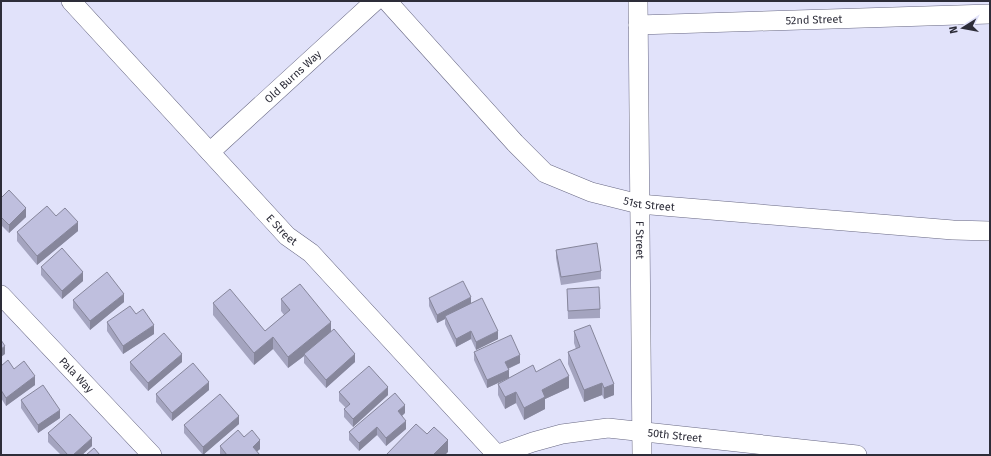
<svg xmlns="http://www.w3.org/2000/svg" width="991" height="456" viewBox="0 0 991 456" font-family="'Fira Sans',sans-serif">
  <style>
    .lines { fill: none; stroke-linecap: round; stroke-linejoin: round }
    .minor-casing { stroke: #686883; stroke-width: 20 }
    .minor { stroke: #fff; stroke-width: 19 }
    .wall { fill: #a4a4bf }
    .shaded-wall { fill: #86869b }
    .building { fill: #bfbfde; stroke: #86869b }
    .labels { text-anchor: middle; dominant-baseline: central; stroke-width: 3; stroke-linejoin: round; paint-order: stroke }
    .street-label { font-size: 11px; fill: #2d2d39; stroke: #e1e2fa }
  </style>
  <rect width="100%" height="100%" fill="#e1e2fa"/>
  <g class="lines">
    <defs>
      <g id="minor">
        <path id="s1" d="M71 1 287 236 311 253 497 455"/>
        <path id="s2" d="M387 1 515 143 545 173 591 192 639 204 953 230 990 231"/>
        <path id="s3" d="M638 1 642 455"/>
        <path id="s4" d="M638 25 990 14"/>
        <path id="s5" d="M210 152 375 1"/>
        <path id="s6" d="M1 295 152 455"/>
        <path id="s7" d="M496 455 533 442 562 434 608 428 857 455"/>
      </g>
    </defs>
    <use href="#minor" class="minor-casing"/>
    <use href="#minor" class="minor"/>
  </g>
  <path class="wall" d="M1 198 26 217 9 233 1 225Z
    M56 216 78 231 37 265 17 241V232Z
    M556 250 601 271V279L561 285 556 258Z
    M41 267 83 281 62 299 41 275Z
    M567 289 600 309V318L568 319Z
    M429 298 471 303 498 339 476 350 471 339 456 347 445 324V319L437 323 429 306Z
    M281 299 331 331 355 362 326 388 304 363V356L288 368 273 349 254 365 213 315V303L265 331 284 315 281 311Z
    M73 300 124 302 90 330 73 308Z
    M107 322 154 334 123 354 107 331Z
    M574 331 614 395 604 399 602 395 584 402 568 364V352L576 349 574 343Z
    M474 352 520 363 508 369 509 378 487 388 474 360Z
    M130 362H182L148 391 130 370Z
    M1 366 14 369 35 385 6 406 1 398Z
    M536 372 569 388 545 399V409L524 420 516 403 505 409 498 395V384Z
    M209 390 172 421 156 402V394Z
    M339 392 388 395 353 427 344 417V409L346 408 339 401Z
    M21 400 60 418 38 433 21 408Z
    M405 413 402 416 406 429 386 446 377 435 359 451 349 440V432Z
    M239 424 203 455 184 433V425Z
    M48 433 92 446 82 455H61L48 442Z
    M244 437 260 449 257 451 260 455H220V446Z"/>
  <path class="shaded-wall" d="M26 208V217L9 233V225Z
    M78 222V231L37 265V256Z
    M83 272V281L62 299V291Z
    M124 294V302L90 330V321Z
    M471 297V306L445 316V319L437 323V315Z
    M331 322V334L304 354V356L288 368V357Z
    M154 325V334L123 354V346Z
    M471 331V339L456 347V339Z
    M498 331V339L476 350V342Z
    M273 337V349L254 365V353Z
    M5 346V354L1 357V349Z
    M182 354V362L148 391V383Z
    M355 354V362L326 388V380Z
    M520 355V363L505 370V362Z
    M509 370V378L487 388V380Z
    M35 376V385L6 406V398Z
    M569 376V388L545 399V409L524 420V408L542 390Z
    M209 382V390L172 421V413Z
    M602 383V395L584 402V390Z
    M614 384V395L604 399V388Z
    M388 387V395L353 427V419Z
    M516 392V403L505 409V397Z
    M405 405V413L398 419V411Z
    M60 410V418L38 433V425Z
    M239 416V424L203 455V447Z
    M406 421V429L386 446V438Z
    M377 427V435L359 451V443Z
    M92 438V446L82 455H73Z
    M260 440V449L253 455V447Z
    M448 440V452L445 455H433Z"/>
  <path class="building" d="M9 190 26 208 9 225 1 217V198Z
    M47 206 56 216 65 208 78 222 37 256 17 232Z
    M597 243 601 271 561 277 556 250Z
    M62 248 83 272 62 291 41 267Z
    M107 272 124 294 90 321 73 300Z
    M463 281 471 297 437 315 429 298Z
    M300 284 331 322 288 357 273 337 254 353 213 303 230 289 265 331 290 310 281 299Z
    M599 287 600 309 568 311 567 289Z
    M482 298 498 331 476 342 471 331 456 339 445 316Z
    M130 306 136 314 143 309 154 325 123 346 107 322Z
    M590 325 614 384 604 388 602 383 584 390 568 352 580 347 574 331Z
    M334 329 355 354 326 380 304 354Z
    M164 333 182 354 148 383 130 362Z
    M511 335 520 355 505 362 509 370 487 380 474 352Z
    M1 340 5 346 1 349Z
    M560 359 569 376 542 390 545 397 524 408 516 392 505 397 498 384 533 365 536 372Z
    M8 360 14 369 24 361 35 376 6 398 1 390V366Z
    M193 363 209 382 172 413 156 394Z
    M369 366 388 387 353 419 344 409 350 404 339 392Z
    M43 385 60 410 38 425 21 400Z
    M395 393 405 405 398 411 406 421 386 438 377 427 359 443 349 432Z
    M220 394 239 416 203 447 184 425Z
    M70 414 92 438 73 455H68L48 433Z
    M416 424 427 434 434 427 448 440 433 455H386Z
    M238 430 244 437 252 430 260 440 253 447 260 455H227L220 446Z
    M94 448 100 455H86Z"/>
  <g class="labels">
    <g class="street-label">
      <text stroke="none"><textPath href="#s4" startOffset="176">52nd Street</textPath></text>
      <text stroke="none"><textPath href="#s5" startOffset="112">Old Burns Way</textPath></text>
      <text stroke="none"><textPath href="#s2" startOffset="343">51st Street</textPath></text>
      <text stroke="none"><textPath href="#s1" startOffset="311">E Street</textPath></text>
      <text stroke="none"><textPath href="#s3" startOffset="239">F Street</textPath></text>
      <text stroke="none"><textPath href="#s6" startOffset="110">Pala Way</textPath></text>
      <text stroke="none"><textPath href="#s7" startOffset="183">50th Street</textPath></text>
    </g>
  </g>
  <rect width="991" height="456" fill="none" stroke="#2d2d39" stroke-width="4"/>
  <g transform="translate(963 28) rotate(259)" stroke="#e1e2fa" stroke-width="3" paint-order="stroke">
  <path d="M0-3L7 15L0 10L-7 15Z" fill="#2d2d39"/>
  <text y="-6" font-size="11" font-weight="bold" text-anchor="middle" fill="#2d2d39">N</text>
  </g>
</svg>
